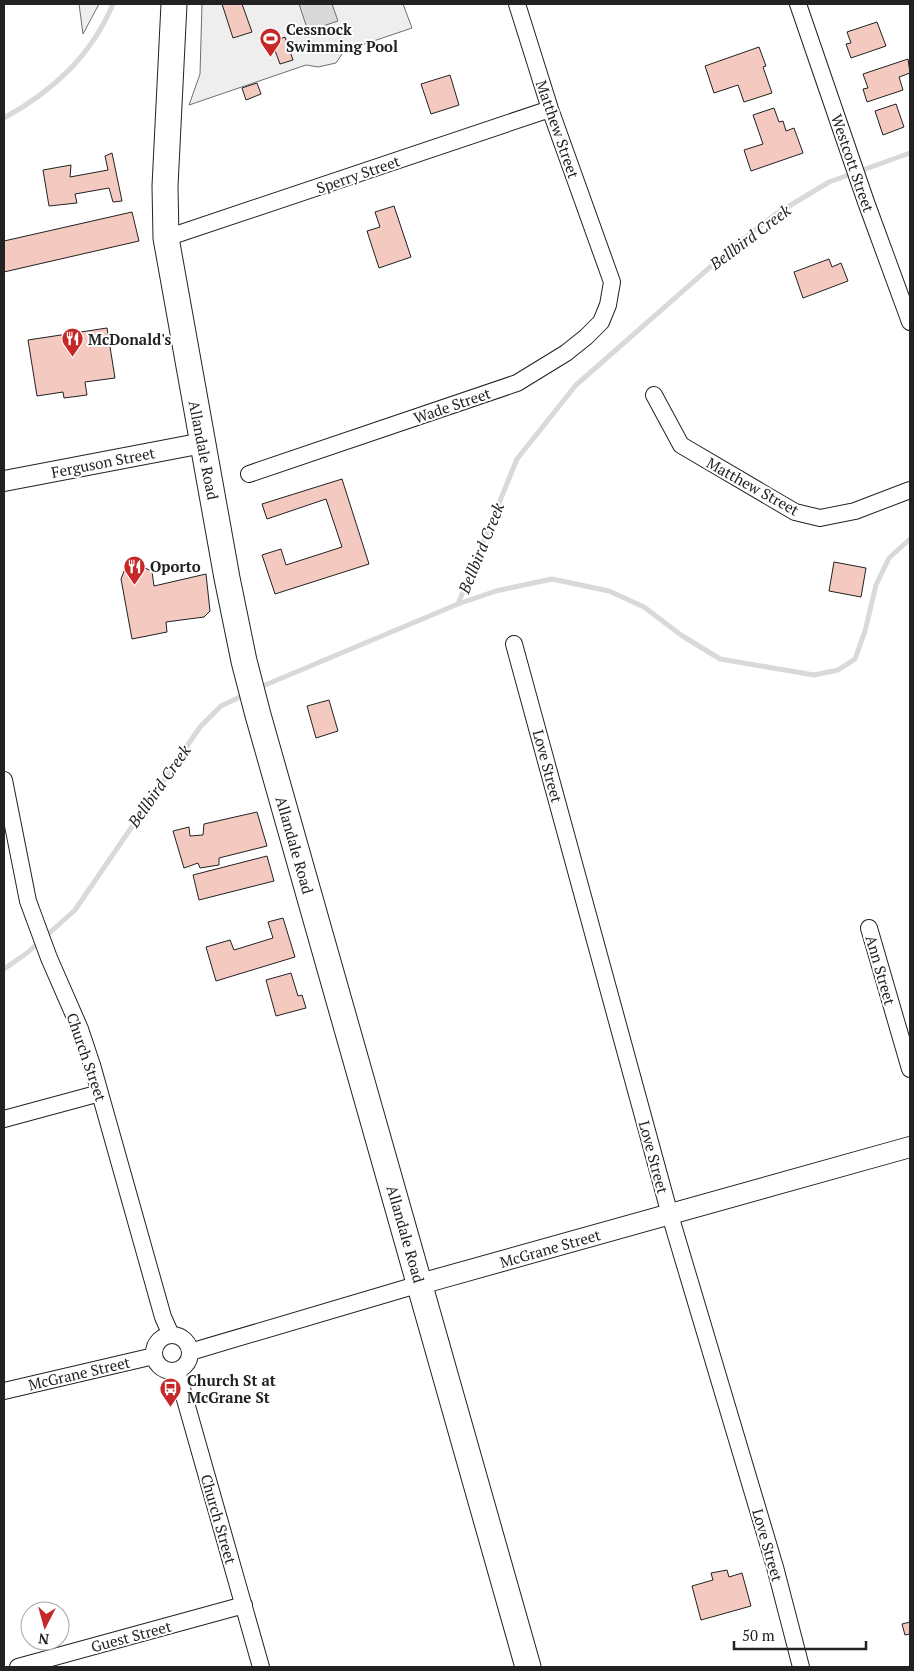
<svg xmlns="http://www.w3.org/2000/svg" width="914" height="1671" viewBox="0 0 914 1671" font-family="'PT Serif',serif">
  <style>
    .green { fill: #eee; stroke: #6f6f6f }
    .water { fill: #d9d9d9; stroke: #6f6f6f }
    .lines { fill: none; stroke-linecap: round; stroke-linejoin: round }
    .stream { stroke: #d9d9d9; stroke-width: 5 }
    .building { fill: #f3c9c0; stroke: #222 }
    .minor-casing { stroke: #222; stroke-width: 18 }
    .tertiary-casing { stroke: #222; stroke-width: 22 }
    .primary-casing { stroke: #222; stroke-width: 27 }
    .minor { stroke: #fff; stroke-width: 16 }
    .tertiary { stroke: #fff; stroke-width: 20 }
    .primary { stroke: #fff; stroke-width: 25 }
    .labels { text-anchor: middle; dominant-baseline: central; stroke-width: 4; stroke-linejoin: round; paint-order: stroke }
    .poi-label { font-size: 15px; font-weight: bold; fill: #222; stroke: #fff; text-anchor: start }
    .street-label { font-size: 15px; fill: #222; stroke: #fff }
    .water-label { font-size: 16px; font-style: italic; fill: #222; stroke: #fff }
  </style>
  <rect width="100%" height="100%" fill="#fff"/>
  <path class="green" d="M79 4H99L83 34Z
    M202 4H403L412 28 344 51 336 63 318 67 306 65 189 105 200 74Z"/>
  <path class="water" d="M299 4H332L338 21 308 31Z"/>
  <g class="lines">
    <path class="stream" d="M4 118C53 91 91 56 113 4
      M458 604 496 591 552 579 609 591 644 607 681 635 720 659 814 675 838 670 855 659 865 631 876 585 889 558 910 539
      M258 688 458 604 517 459 576 385 733 247 776 214 829 182 910 153
      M4 969 27 953 75 910 200 727 221 706 246 694"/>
  </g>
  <path class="building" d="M222 4H242L252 32 233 38Z
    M877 22 886 46 851 58 846 44 851 43 847 32Z
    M285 37 293 60 280 64 272 42Z
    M759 47 766 66 763 67 772 93 744 102 738 85 714 93 705 66Z
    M908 59 910 73 899 77 903 90 867 102 863 89 868 88 863 74Z
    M450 75 459 105 431 114 421 84Z
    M257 83 261 94 246 100 242 88Z
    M896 104 904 127 883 135 875 111Z
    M774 108 779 122 783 121 786 131 794 128 803 153 751 171 744 150 763 144 753 115Z
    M112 153 122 201 113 202 109 188 75 194 77 203 49 206 43 170 71 165 70 177 108 170 105 156Z
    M394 206 411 257 379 268 367 231 380 227 375 212Z
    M132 212 139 241 4 272V241Z
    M829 259 832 267 841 263 848 281 803 298 794 272Z
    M107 328 115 378 85 382 87 395 64 398 63 392 37 396 28 340Z
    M342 479 369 564 275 594 262 555 281 549 286 565 342 547 326 499 267 519 262 504Z
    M834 562 866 568 861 597 829 591Z
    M140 566 152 571 154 586 206 574 210 611 204 617 166 622 167 632 132 639 121 579 125 569Z
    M329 700 338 731 316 738 307 706Z
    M257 812 267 846 219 858V865L200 868 198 863 184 868 173 831 189 827 190 836 203 835 204 824Z
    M267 856 274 881 199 900 193 875Z
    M283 918 295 957 216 981 206 947 230 940 234 950 273 938 268 922Z
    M291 973 298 996 302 995 306 1008 276 1016 266 980Z
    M727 1570 729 1577 742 1573 751 1606 701 1620 692 1586 713 1580 711 1573Z
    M910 1622V1634L905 1635 902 1624Z"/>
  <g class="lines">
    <defs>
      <path id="minor" d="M798 4 866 202 910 322
        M166 238 550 109
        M654 395 681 445 795 512 820 518 855 511 910 490
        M249 474 517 383 566 353 586 337 601 322 608 305 612 282 550 109 517 4
        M514 644 670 1215 775 1567 801 1667
        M4 780 28 901 49 958 80 1029 92 1065 163 1317 171 1335
        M869 928 910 1069
        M4 1119 100 1093
        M154 1353a18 18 0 1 1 36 0a18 18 0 1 1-36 0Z
        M190 1352 420 1284
        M177 1371 261 1667
        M4 1391 154 1356
        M18 1667 244 1605"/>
      <path id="tertiary" d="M4 481 203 443
        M420 1284 910 1147"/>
      <path id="primary" d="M174 4 165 186 166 238 227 578 244 661 258 715 528 1667"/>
    </defs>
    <use href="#minor" class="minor-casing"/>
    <use href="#tertiary" class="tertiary-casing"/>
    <use href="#primary" class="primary-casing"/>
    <use href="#minor" class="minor"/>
    <use href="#tertiary" class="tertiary"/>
    <use href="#primary" class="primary"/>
  </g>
  <defs>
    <symbol id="stadium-pin" viewBox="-11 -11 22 30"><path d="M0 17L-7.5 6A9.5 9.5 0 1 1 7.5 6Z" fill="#c62828" stroke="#fff"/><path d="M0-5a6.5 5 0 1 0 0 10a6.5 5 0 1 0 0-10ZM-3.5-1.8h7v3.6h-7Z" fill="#fff"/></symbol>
    <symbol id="restaurant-pin" viewBox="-11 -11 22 30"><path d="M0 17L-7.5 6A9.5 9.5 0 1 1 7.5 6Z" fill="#c62828" stroke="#fff"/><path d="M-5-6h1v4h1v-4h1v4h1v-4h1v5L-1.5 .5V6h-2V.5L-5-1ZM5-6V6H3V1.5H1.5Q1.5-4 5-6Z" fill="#fff"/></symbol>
    <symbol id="bus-pin" viewBox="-11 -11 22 30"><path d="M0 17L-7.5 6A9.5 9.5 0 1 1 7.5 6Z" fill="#c62828" stroke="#fff"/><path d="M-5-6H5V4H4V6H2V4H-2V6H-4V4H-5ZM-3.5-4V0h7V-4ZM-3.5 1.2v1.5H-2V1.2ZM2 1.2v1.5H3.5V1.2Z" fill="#fff"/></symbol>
  </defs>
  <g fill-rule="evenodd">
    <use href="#stadium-pin" x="258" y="26" width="25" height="34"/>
    <use href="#restaurant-pin" x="60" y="326" width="25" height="34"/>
    <use href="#restaurant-pin" x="122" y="554" width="25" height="34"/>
    <use href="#bus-pin" x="158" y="1376" width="25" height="34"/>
  </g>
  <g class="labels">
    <g class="poi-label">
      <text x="286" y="29">Cessnock<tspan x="286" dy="17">Swimming Pool</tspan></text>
      <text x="88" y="339">McDonald's</text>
      <text x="150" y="566">Oporto</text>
      <text x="187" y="1380">Church St at<tspan x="187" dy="17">McGrane St</tspan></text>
    </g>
    <g class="street-label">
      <text transform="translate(558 129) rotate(71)">Matthew Street</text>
      <text transform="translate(853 163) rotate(71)">Westcott Street</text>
      <text transform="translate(358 174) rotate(-19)">Sperry Street</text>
      <text transform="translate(452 405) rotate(-19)">Wade Street</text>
      <text transform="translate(204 450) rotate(79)">Allandale Road</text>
      <text transform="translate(103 462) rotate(-11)">Ferguson Street</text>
      <text transform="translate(753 486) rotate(29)">Matthew Street</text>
      <text transform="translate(548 766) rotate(75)">Love Street</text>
      <text transform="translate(295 845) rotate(74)">Allandale Road</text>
      <text transform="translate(881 970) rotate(74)">Ann Street</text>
      <text transform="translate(87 1057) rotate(71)">Church Street</text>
      <text transform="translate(654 1157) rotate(75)">Love Street</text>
      <text transform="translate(406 1234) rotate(74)">Allandale Road</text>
      <text transform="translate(550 1248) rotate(-16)">McGrane Street</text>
      <text transform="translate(79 1373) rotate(-13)">McGrane Street</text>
      <text transform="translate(219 1519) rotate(74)">Church Street</text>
      <text transform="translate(768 1545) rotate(74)">Love Street</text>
      <text transform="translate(131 1636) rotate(-15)">Guest Street</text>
    </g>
    <g class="water-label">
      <text transform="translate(750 237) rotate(-37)">Bellbird Creek</text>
      <text transform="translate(481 548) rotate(-68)">Bellbird Creek</text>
      <text transform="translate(159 786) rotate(-55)">Bellbird Creek</text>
    </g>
  </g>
  <rect width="914" height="1671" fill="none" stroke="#222222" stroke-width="10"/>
  <g transform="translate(45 1626) rotate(186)"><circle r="24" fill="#ffffff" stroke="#a7a7a7"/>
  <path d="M0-4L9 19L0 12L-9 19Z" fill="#c62828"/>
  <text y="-8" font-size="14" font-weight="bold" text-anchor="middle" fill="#222222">N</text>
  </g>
  <path d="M734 1641v8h132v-8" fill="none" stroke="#222222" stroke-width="2.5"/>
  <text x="742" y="1641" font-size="15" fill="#222222" stroke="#ffffff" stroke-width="4" paint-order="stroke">50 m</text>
</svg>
